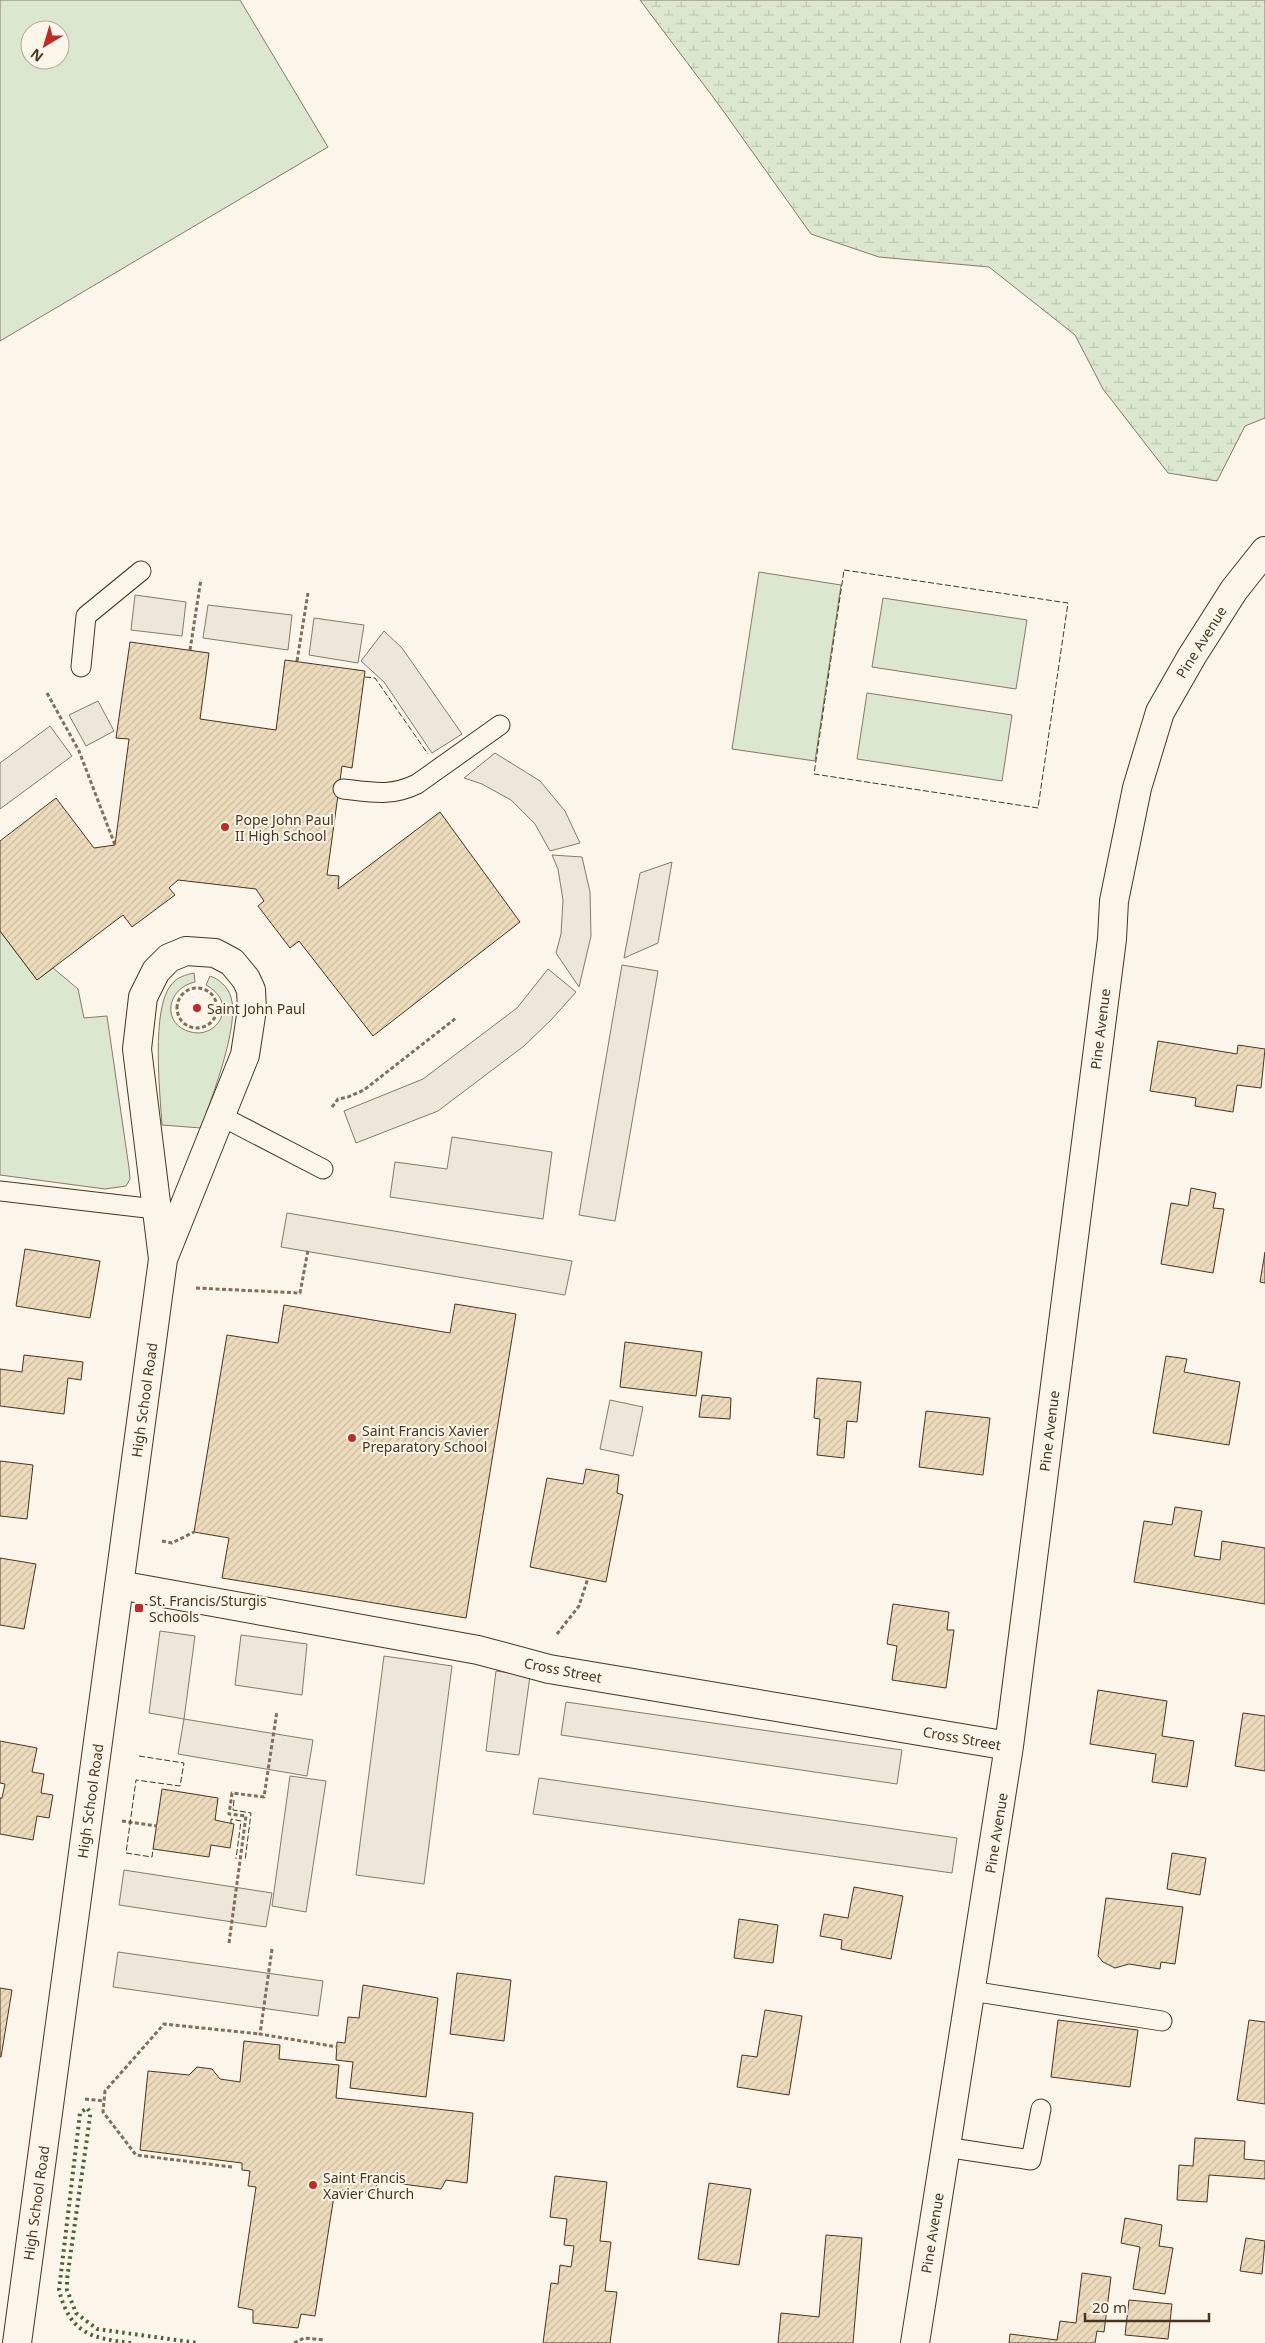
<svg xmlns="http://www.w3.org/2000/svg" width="1265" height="2343" viewBox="0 0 1265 2343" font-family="'Noto Sans',sans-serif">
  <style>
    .grass { fill: #dce7d0; stroke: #887966; fill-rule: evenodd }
    .wetland { fill: url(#wetland-marsh); stroke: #887966 }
    .parking { fill: #ede7d9; stroke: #887966 }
    .building { fill: url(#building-hatch); stroke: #4a3520 }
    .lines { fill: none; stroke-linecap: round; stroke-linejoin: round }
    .service-casing { stroke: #4a3520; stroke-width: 21 }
    .minor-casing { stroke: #4a3520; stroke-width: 30 }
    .path { stroke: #7f6f5c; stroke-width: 3; stroke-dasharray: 4 2.5; stroke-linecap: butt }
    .service { stroke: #fbf6e9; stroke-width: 19 }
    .minor { stroke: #fbf6e9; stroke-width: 28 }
    .hedge { stroke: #436837; stroke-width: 4; stroke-dasharray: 2.5 4; stroke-linecap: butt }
    .fence { stroke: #4a3520; stroke-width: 1; stroke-dasharray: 6 2.5; stroke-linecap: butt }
    .poi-dot { fill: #c62828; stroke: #fbf6e9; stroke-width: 2 }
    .labels { text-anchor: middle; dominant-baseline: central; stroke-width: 4; stroke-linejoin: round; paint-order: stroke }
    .street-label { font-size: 14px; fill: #4a3520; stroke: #fbf6e9 }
    .poi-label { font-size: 14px; fill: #4a3520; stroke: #fbf6e9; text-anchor: start }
  </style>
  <defs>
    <pattern id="wetland-marsh" width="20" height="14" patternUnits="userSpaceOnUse" patternTransform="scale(1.25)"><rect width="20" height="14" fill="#dce7d0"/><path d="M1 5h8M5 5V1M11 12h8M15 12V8" fill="none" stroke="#bec7b2"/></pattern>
    <pattern id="building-hatch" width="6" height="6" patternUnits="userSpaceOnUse" patternTransform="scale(1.25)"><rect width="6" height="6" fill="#ecdcbc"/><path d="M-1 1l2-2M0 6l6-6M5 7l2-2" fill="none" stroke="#ccbda1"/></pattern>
  </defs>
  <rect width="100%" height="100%" fill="#fbf6e9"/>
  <path class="grass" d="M0 0H240L328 147 0 341ZM30 30H60V60H30Z
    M759 572 841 585 815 761 732 749Z
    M883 598 1027 620 1016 689 872 667Z
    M867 693 1012 715 1002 781 857 759Z
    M0 931 37 980 53 968 78 989 84 1018 107 1016 129 1168 130 1179 126 1186 105 1189 0 1175Z
    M194 973 195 982C166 988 161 1025 191 1032 218 1039 239 1003 206 985L210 976C219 979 228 987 231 997 240 1026 211 1099 201 1128L162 1125C160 1093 151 1009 171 985 177 977 185 975 194 973Z"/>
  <path class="wetland" d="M640 0H1265V418L1245 426 1217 481 1168 473 1103 389 1075 335 989 267 879 257 811 234 719 105Z"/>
  <path class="parking" d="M135 595 186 602 182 636 131 630Z
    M208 605 292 615 288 650 203 638Z
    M314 618 364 625 358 663 309 655Z
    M384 631 402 648 462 734 432 753 384 682 361 661Z
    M98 701 114 731 86 746 69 715Z
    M50 726 72 756 0 809V763Z
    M495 753 540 781 565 811 580 843 550 851 535 824 511 800 482 784 464 778Z
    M552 855 582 857 590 892 591 936 579 987 556 953 561 934 563 900 558 869Z
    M672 862 658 943 624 958 640 873Z
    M622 965 658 971 615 1221 579 1215Z
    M548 969 576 992 552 1019 524 1046 438 1111 356 1143 344 1111 423 1079 517 1008Z
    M452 1137 552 1152 543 1219 390 1197 395 1162 447 1169Z
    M287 1213 572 1261 565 1295 281 1247Z
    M610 1400 643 1407 633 1456 600 1449Z
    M160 1631 195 1636 184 1719 313 1740 307 1776 178 1754 184 1719 149 1713Z
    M241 1635 307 1644 302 1695 235 1685Z
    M384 1656 452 1666 424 1884 356 1875Z
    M496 1671 530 1676 519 1755 486 1751Z
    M566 1702 902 1750 897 1784 561 1735Z
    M290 1776 326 1781 306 1912 272 1906Z
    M539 1778 957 1838 952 1873 533 1814Z
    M124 1870 272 1893 266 1927 119 1905Z
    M118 1952 323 1981 318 2016 113 1987Z"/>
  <path class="building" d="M130 642 209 653 200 719 276 730 285 660 365 671 352 768 342 766 327 875 339 876 338 889 440 812 520 922 373 1036 299 941 290 948 258 906 264 901 256 889 178 880 169 888 175 895 132 927 123 915 37 980 0 931V841L56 798 94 848 115 845 129 739 116 738Z
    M1158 1041 1237 1054 1238 1045 1265 1049 1261 1088 1237 1085 1233 1112 1195 1106 1196 1098 1150 1091Z
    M1191 1188 1216 1193 1213 1208 1224 1209 1213 1273 1161 1264 1171 1203 1188 1206Z
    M25 1249 100 1261 90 1318 16 1306Z
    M1265 1252V1283L1260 1282Z
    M455 1304 516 1314 466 1618 222 1578 229 1538 194 1532 227 1335 278 1343 284 1305 450 1333Z
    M625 1342 702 1352 696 1396 620 1387Z
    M24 1355 83 1362 81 1380 68 1378 64 1414 0 1406V1369L22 1372Z
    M1166 1356 1187 1359 1184 1372 1240 1382 1229 1445 1153 1433Z
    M817 1378 861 1382 857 1422 847 1421 844 1458 817 1455 820 1419 814 1418Z
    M702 1395 731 1398 730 1419 699 1417Z
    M926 1411 990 1418 983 1475 919 1467Z
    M0 1461 33 1465 27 1519 0 1516Z
    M586 1469 619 1475 617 1493 623 1495 606 1582 530 1567 547 1478 583 1484Z
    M1175 1507 1202 1511 1194 1556 1220 1560 1222 1541 1265 1548V1604L1134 1582 1144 1521 1172 1525Z
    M0 1558 36 1564 24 1629 0 1625Z
    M893 1604 949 1612 947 1630H954L946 1688 892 1680 897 1646 887 1644Z
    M1098 1690 1167 1701 1162 1736 1194 1741 1187 1787 1152 1782 1156 1754 1090 1744Z
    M1243 1713 1265 1716V1771L1235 1766Z
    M0 1741 37 1748 32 1772 44 1774 41 1793 53 1795 49 1818 37 1816 33 1840 0 1834V1798H2L5 1784 0 1783Z
    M162 1789 218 1798 215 1820 234 1824 230 1848 211 1845 209 1857 153 1849Z
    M1172 1853 1206 1858 1200 1895 1167 1889Z
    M854 1887 903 1896 891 1959 841 1949 842 1940 820 1936 824 1914 848 1918Z
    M1106 1898 1183 1907 1175 1964 1161 1962 1160 1969 1129 1964 1115 1968 1103 1962 1098 1956Z
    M739 1919 778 1925 773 1963 734 1958Z
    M457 1973 511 1980 504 2041 450 2034Z
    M363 1985 438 1998 426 2097 350 2088 353 2062 336 2060 337 2042 345 2043 348 2017 359 2018Z
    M0 1988 12 1990 1 2057H0Z
    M765 2010 802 2016 789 2095 737 2087 742 2055 757 2057Z
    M1058 2020 1138 2030 1130 2087 1051 2077Z
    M1249 2020 1265 2022V2104L1237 2100Z
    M244 2041 280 2045 279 2059 339 2065 336 2098 473 2113 467 2183 446 2180 441 2189 379 2181 373 2193 342 2190 340 2197 334 2196 315 2316 301 2314 298 2328 253 2323V2310L238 2307 256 2187 248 2186 250 2171 242 2170V2163L140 2150 148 2071 189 2075 197 2067 212 2069 220 2079 240 2082Z
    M1195 2138 1245 2141 1244 2159 1265 2161V2179L1209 2175 1207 2202 1177 2200 1179 2165 1193 2166Z
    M555 2176 607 2182 600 2241 611 2242 605 2291 617 2292 610 2343H543L551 2283 558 2284 560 2265 571 2267 574 2246 564 2245 567 2219 550 2217Z
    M709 2183 751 2189 739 2265 698 2259Z
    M1125 2218 1162 2225 1159 2246 1173 2248 1165 2294 1133 2289 1140 2247 1121 2243Z
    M826 2235 862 2238 853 2343H778L781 2313 819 2317Z
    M1246 2238 1265 2241 1262 2274 1240 2271Z
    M1082 2273 1111 2277 1104 2332 1097 2331 1095 2343H1009L1010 2334 1057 2340 1060 2321 1076 2323Z
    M1129 2300 1172 2304 1168 2339 1125 2335Z"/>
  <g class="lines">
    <defs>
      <path id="service" d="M81 667 86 616 141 571
        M343 789C371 792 391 797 417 784L500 725
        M221 1116 323 1169
        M0 1191 155 1209
        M971 1991 1162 2021
        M945 2147 1031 2160 1041 2109"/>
      <path id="minor" d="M119 1585 478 1650 549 1669 1009 1746
        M17 2343 163 1259 245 1055 252 1009 251 990 246 979 232 962 215 953 186 951 169 958 156 971 143 997 137 1049 163 1259
        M915 2343 1009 1746 1112 939 1114 901 1137 788 1160 712 1192 656 1234 590 1265 551"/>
    </defs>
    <use href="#service" class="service-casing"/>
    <use href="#minor" class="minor-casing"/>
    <path class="path" d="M190 650 201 579
      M297 661 308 593
      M47 693 79 751 115 845
      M177 1008a20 20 0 1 1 40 0a20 20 0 1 1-40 0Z
      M332 1107 338 1099 348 1097 364 1090 456 1018
      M196 1288 300 1293 308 1250
      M162 1541 172 1543 194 1532
      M557 1634 579 1606 588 1578
      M122 1821 157 1826
      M229 1943 246 1816 229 1814 232 1793 264 1797 277 1711
      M272 1949 260 2034 337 2047
      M85 2099 104 2101
      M232 2167 136 2155 103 2112 105 2091 164 2024 260 2034
      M294 2343 304 2338 325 2340"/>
    <use href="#service" class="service"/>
    <use href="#minor" class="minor"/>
    <path class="hedge" d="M131 2343C90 2338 70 2333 59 2290L80 2113 87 2108 90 2112V2117L67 2279V2290L76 2313 97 2329 198 2343"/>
    <path class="fence" d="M844 570 1068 603 1038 808 814 774Z
      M365 677 375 678 428 754
      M139 1756 184 1763 180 1786 136 1780 126 1853 152 1857 153 1849
      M234 1800 233 1810 251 1813 245 1861
      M231 1823V1819L241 1821 236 1859"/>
  </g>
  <g class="poi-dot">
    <circle cx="225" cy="827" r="5"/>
    <circle cx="197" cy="1008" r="5"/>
    <circle cx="352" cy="1438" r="5"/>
    <rect x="134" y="1603" width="10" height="10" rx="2.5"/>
    <circle cx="313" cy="2185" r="5"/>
  </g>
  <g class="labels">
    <g class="street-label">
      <text transform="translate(1201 642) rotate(-58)">Pine Avenue</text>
      <text transform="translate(1100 1029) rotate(-83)">Pine Avenue</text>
      <text transform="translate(144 1400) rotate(-82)">High School Road</text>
      <text transform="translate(1049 1431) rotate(-83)">Pine Avenue</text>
      <text transform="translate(563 1670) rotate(11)">Cross Street</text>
      <text transform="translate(962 1738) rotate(10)">Cross Street</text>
      <text transform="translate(90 1801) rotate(-82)">High School Road</text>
      <text transform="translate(996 1833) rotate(-81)">Pine Avenue</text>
      <text transform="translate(36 2203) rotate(-82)">High School Road</text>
      <text transform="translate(932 2233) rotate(-81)">Pine Avenue</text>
    </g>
    <g class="poi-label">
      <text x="235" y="819">Pope John Paul<tspan x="235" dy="16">II High School</tspan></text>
      <text x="207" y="1008">Saint John Paul</text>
      <text x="362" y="1430">Saint Francis Xavier<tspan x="362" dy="16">Preparatory School</tspan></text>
      <text x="149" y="1600">St. Francis/Sturgis<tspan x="149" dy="16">Schools</tspan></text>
      <text x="323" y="2177">Saint Francis<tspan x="323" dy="16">Xavier Church</tspan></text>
    </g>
  </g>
  <g transform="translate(45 45) rotate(218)"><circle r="24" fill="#fbf6e9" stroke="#b4a999"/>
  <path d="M0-4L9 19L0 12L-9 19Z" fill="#c62828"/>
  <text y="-8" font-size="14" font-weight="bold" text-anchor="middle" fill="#4a3520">N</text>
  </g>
  <path d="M1085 2313v8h124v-8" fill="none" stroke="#4a3520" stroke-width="2.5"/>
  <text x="1092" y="2313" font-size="15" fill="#4a3520" stroke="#fbf6e9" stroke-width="4" paint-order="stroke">20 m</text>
</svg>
